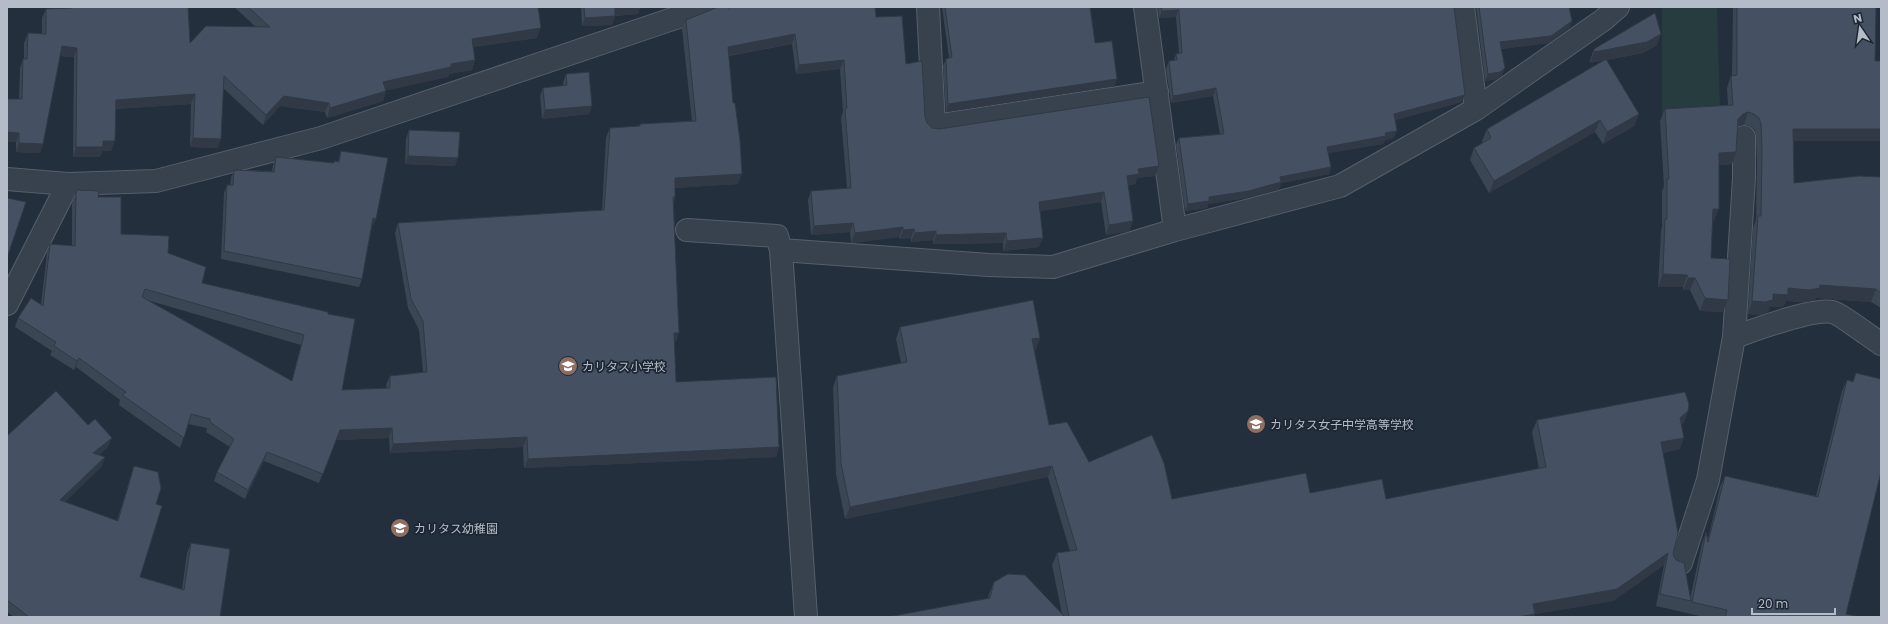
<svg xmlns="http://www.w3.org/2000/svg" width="1888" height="624" viewBox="0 0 1888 624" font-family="Poppins,'Noto Sans JP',sans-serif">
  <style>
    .green { fill: #263c3f }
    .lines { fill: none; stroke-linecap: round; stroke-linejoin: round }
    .street-casing { stroke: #565f6c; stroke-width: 24 }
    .street { stroke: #38414e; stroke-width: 22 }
    .wall { fill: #3b4654; fill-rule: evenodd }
    .shaded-wall { fill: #303945 }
    .building { fill: #455162; stroke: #303945; fill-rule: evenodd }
    .labels { text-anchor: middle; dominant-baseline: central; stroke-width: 3.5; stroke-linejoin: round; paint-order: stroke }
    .poi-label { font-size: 12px; fill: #b4bcc9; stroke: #1d2633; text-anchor: start }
  </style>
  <rect width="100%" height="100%" fill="#242f3e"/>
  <path class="green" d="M1662 7H1717L1720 111 1662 118Z"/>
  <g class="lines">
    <defs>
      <path id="street" d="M928 7 934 126 1157 92
        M1145 7 1175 230
        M1463 7 1476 109
        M7 179 68 184 156 181 321 138 708 7
        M687 230 777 236 781 250 806 617
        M781 250 989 265 1053 267 1175 230 1340 186 1476 109 1603 20 1618 7
        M7 304 68 184
        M1734 337C1755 330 1812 308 1832 312 1839 313 1872 338 1881 344
        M1681 563 1708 480 1734 337 1744 178V137"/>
    </defs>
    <use href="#street" class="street-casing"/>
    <use href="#street" class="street"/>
  </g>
  <path class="wall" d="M68 7H188L190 43 256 27 234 7H538L537 38 473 47 475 60 472 70 449 74 448 77 386 90 383 101 327 118 325 112 280 106 263 125 223 88 218 148 190 147 191 104 115 109 111 151H102L100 157H73L74 57 60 56 40 153 16 152V142H7V99H19L20 68 23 59H24V43L28 33H42V18L46 9 68 8Z
    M581 7H640L638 14 615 16 612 25 582 26Z
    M942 7H1090L1095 43 1115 86 946 112 943 66 946 59 949 58Z
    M1158 7H1454L1462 102 1395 120 1394 138 1385 140 1383 144 1328 153 1331 167 1329 174 1281 183 1279 189 1246 198 1208 204 1207 208 1185 211 1176 145 1179 138 1220 134 1213 96 1171 103 1166 69 1169 61 1174 60 1176 54 1179 53 1176 17 1159 18Z
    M1476 7H1569L1572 21 1569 28 1548 43 1501 49 1502 75 1497 79 1485 81Z
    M1733 7H1876L1875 61H1881V141H1794V183L1881 177V308L1871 302 1816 298V300L1805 302 1786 301 1783 307H1770L1768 312 1761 315 1748 314 1753 228 1756 220 1757 162 1756 137 1755 130 1750 126 1744 125 1738 126 1737 127 1732 164 1719 165 1714 221H1712L1711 258 1723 312 1700 311 1690 290H1683V287H1658L1661 231 1662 227V191L1664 186 1660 121 1665 109 1728 105 1727 88 1731 76 1732 75Z
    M728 8 876 17 906 64 927 123 932 128 1155 176 1137 178 1135 184 1128 185 1130 231 1106 235 1101 202 1040 211 1039 247 1003 251V243L933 244V240L911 242V238L900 239 899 237 851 243 850 232 811 235 808 200 811 191 847 188 841 118 843 112 840 69 796 74 792 44 729 56 738 184 675 188V197L674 202 676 342H674L676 382 779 447 776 457 524 468 523 447 390 453 389 438 336 440 319 483 264 461 245 499 214 481 217 472 230 447 206 432 207 428 188 424 180 448 119 405 120 400 76 367 74 370 50 355 52 351 15 327 18 318 41 304 47 253 50 244 72 246V203L76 194 98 197 121 234 168 253 202 283 328 314 342 390 387 388 386 385 390 376 423 372 419 330 408 308 395 233 398 223 602 210 606 138 610 128 639 126 640 124 692 121 682 29 686 20ZM147 300 301 345 292 381Z
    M1657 45 1643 53 1606 60 1639 114 1634 126 1603 144 1595 132 1489 193 1470 160 1474 148 1483 143 1482 141 1487 129 1605 60 1590 63V60L1594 49Z
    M566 74 589 114 542 119 540 96 543 88 563 86V83Z
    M409 130 455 166 405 164 406 139Z
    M341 151 373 226H372L362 279 359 287 221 259 224 193 227 185H230L231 178 234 170 272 171 273 165 276 157 333 163 334 161H338Z
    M900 327 1036 350H1034L1049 425 1089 462 1172 499 1310 493 1386 499 1539 469 1532 432 1537 420 1688 411 1684 422 1681 425 1680 449 1663 453 1673 554 1690 599 1702 543 1706 532 1708 539 1720 487 1725 476 1816 496 1842 391 1847 380 1853 381 1856 373 1846 614 1860 617H1704L1687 613 1689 608 1687 613 1656 606 1664 565 1613 601 1535 614 1534 617H888L988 599 989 594 994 582 1062 614 1052 565 1057 553 1070 551 1048 477 845 519 836 474 833 387 837 376 901 363 896 339Z
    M88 425 108 447 99 455 102 466 65 502 117 521 134 466 156 504 140 577 182 589 187 553 191 543 220 617H14L7 612V436Z"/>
  <path class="shaded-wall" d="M628 7H640L638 14 612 16 615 8Z
    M1179 10 1176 17 1159 18 1162 11Z
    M615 16 612 25 582 26 585 18Z
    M1572 21 1569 28 1548 43 1498 49 1500 42Z
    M541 28 537 38 468 48 472 39Z
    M795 34 792 44 725 56 728 47Z
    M1661 34 1657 45 1643 53 1590 63 1594 52Z
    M62 46 77 48 74 57 59 56Z
    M475 60 472 70 449 74 448 77 380 92 383 82 451 64Z
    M844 60 840 69 796 74 799 65Z
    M1505 68 1502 75 1497 79 1485 81 1488 74Z
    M1117 79 1115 86 946 112 948 104Z
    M1216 88 1213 96 1171 103 1173 96Z
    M386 91 383 101 327 118 330 108Z
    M195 94 191 104 112 109 116 100Z
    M1465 95 1462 102 1391 121 1394 114Z
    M284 96 329 103 325 112 280 106 263 125 266 115Z
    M592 106 589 114 542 119 545 110Z
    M1748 112 1744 125 1738 126 1733 131 1738 119 1743 114Z
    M1639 114 1634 126 1603 144 1607 132Z
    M1600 120 1595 132 1489 193 1494 181Z
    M1793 129H1881V141H1789Z
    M1397 131 1394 138 1385 140 1383 144 1324 154 1327 147 1385 133Z
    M7 132 19 133 16 142H7Z
    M193 138 221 139 218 148 190 147Z
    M103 141H115L111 151H102L100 157H73L76 147Z
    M19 143 43 144 40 153 16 152Z
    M1736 152 1732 164 1714 165 1719 153Z
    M408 156 458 158 455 166 405 164Z
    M1159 166 1155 176 1137 178 1135 184 1123 185 1127 176 1138 169Z
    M1331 167 1329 174 1281 183 1279 189 1246 198 1208 204 1207 208 1185 211 1188 204 1209 197 1280 177Z
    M742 174 738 184 671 188 675 178Z
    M1104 192 1101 202 1036 212 1039 202Z
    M1713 209H1719L1714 221H1708Z
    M373 218 376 219 373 226H370Z
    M1133 221 1130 231 1106 235 1109 225Z
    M853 223 850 232 811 235 814 226Z
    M903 227 899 237 851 243 855 233Z
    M914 229 911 238 900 239 903 230Z
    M936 231 933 240 911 242 915 233Z
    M1006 233 1003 243 933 244 936 235Z
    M1043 238 1039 247 1003 251 1007 241Z
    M1663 274 1687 275 1683 287H1658Z
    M1688 278H1695L1690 290H1683Z
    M1820 285 1876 289 1871 302 1816 298V300L1805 302 1786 301 1783 307H1770L1768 312 1761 315 1748 314 1752 301 1788 288Z
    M1705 298 1728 300 1723 312 1700 311Z
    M674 333H679L676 342H670Z
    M1040 338 1036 350 1028 351 1032 339Z
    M79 358 76 367 74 370 77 361Z
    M1688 411 1684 422 1676 430 1680 418Z
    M392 428 389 438 336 440 319 483 340 430Z
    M527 437 523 447 390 453 393 444Z
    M112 438 108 447 89 463 93 453Z
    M1684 438 1680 449 1656 454 1661 442Z
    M779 447 776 457 524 468 528 459Z
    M267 452 264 461 245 499 248 490Z
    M105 457 102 466 57 510 60 500Z
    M1052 466 1048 477 845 519 850 507Z
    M1668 553 1664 565 1613 601 1535 614 1534 617H1518L1533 604Z"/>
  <path class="building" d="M72 7H188L190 43 206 26 270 27 248 7H538L541 28 472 39 475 60 451 64V67L383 82 386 91 330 108 329 103 284 96 266 115 224 76 221 139 193 138 195 94 116 100 115 141H103V147H76L77 48 62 46 43 144 19 143V133L7 132V99H22L23 59H27L28 33 46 34V9L72 8Z
    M584 7H628L615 8V16L585 18Z
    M718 7H728V8L733 7H875L876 17 902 16 906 64 922 61 925 117 927 123 932 128 939 129 1149 97 1159 166 1138 169 1139 174 1127 176 1133 221 1109 225 1104 192 1039 202 1043 238 1007 241 1006 233 936 235V231L915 233 914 229 903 230V227L855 233 853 223 814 226 811 191 851 188 845 109 847 108 844 60 799 65 795 34 728 47 733 103H735L740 141 742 174 675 178V197H673L679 333H674L676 382 776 377 779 447 528 459 527 437 393 444 392 428 340 430 323 474 267 452 248 490 217 472 234 439 210 422V419L191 414 184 438 122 395 126 392 79 358 77 361 54 346 56 342 18 318 31 298 43 306 50 244 75 246 76 194 77 190 99 191 98 197H121V234L169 236 168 253 206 267 202 283 328 312V314L355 319 342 390 390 388V376L427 372 423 321 411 299 398 223 604 210 610 128 640 126V124L696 121 686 20ZM145 289 304 335 292 381 142 297Z
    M945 7H1090L1095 43 1112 41 1117 79 948 104 946 59 952 57Z
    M1161 7H1454L1465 95 1394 114 1397 131 1385 133 1386 136 1327 147 1331 167 1280 177 1281 182 1249 191 1209 197V201L1188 204 1179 138 1224 134 1216 88 1173 96 1169 61 1177 60 1176 54 1182 53 1179 10 1162 11Z
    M1479 7H1569L1572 21 1551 36 1500 42 1505 68 1500 72 1488 74Z
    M1737 7H1876L1875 61H1881V129H1793L1794 183 1859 176 1881 177V293L1876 289 1820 285V288L1809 290 1788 288V295L1773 294V300L1765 302 1752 301 1758 216H1761L1762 150 1761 124 1759 118 1754 114 1748 112 1743 114 1738 119 1736 152 1719 153V209H1713L1711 258 1730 259 1728 300 1705 298 1695 278H1688L1687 275 1663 274 1665 219H1667V179H1669L1665 109 1733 105 1731 76 1737 75Z
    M1655 13 1661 34 1647 42 1594 52V49Z
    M1606 59 1639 114 1607 132 1600 120 1494 181 1474 148 1491 138 1487 129Z
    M589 72 592 106 545 110 543 88 567 85 566 74Z
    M409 130 460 132 458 158 408 156Z
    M341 151 388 158 376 219 373 218 362 279 224 251 227 185H233L234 170 274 172 276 157 334 163V161L339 162Z
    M7 198 26 202 7 258Z
    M1033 300 1040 338 1032 339 1049 425 1067 422 1089 462 1152 435 1164 463 1172 499 1306 473 1310 493 1382 479 1386 499 1546 467 1537 420 1685 392 1689 404 1688 411 1680 418 1684 438 1661 442 1678 533 1673 554 1676 560 1684 563 1691 601 1660 594 1668 553 1617 589 1533 604 1535 614 1518 617H1069L1057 553 1077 550 1052 466 850 507 841 463 837 376 907 362 900 327Z
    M1856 373 1881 379V472L1846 614 1860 617H1725L1727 610 1692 602 1706 532 1708 542 1725 476 1818 497 1847 380 1853 382Z
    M56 391 88 425 95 419 112 438 93 453 105 457 60 500 118 521 134 466 158 472 161 488 156 504 162 506 140 577 184 590 191 543 230 549 220 617H29L7 600V436Z
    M1008 574 1025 575 1065 617H888L990 598 994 582Z"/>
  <defs>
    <symbol id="school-disc" viewBox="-11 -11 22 22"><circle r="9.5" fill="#8d6e63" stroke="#1d2633"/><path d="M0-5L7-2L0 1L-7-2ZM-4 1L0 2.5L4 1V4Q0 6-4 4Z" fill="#fff"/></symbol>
  </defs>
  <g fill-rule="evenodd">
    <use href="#school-disc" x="557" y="355" width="22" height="22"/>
    <use href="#school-disc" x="1245" y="413" width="22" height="22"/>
    <use href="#school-disc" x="389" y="517" width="22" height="22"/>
  </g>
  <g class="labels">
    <g class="poi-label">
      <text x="582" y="366">カリタス小学校</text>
      <text x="1270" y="424">カリタス女子中学高等学校</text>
      <text x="414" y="528">カリタス幼稚園</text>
    </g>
  </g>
  <rect width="1888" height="624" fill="none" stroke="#b4bcc9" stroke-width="16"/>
  <g transform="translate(1860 28) rotate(347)" stroke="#1d2633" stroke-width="3" paint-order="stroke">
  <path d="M0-3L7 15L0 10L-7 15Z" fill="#b4bcc9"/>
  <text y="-6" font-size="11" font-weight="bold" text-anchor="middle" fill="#b4bcc9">N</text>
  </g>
  <path d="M1752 608v6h83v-6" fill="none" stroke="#b4bcc9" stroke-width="2"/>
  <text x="1758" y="608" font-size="12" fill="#b4bcc9" stroke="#1d2633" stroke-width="3" paint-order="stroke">20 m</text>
</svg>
